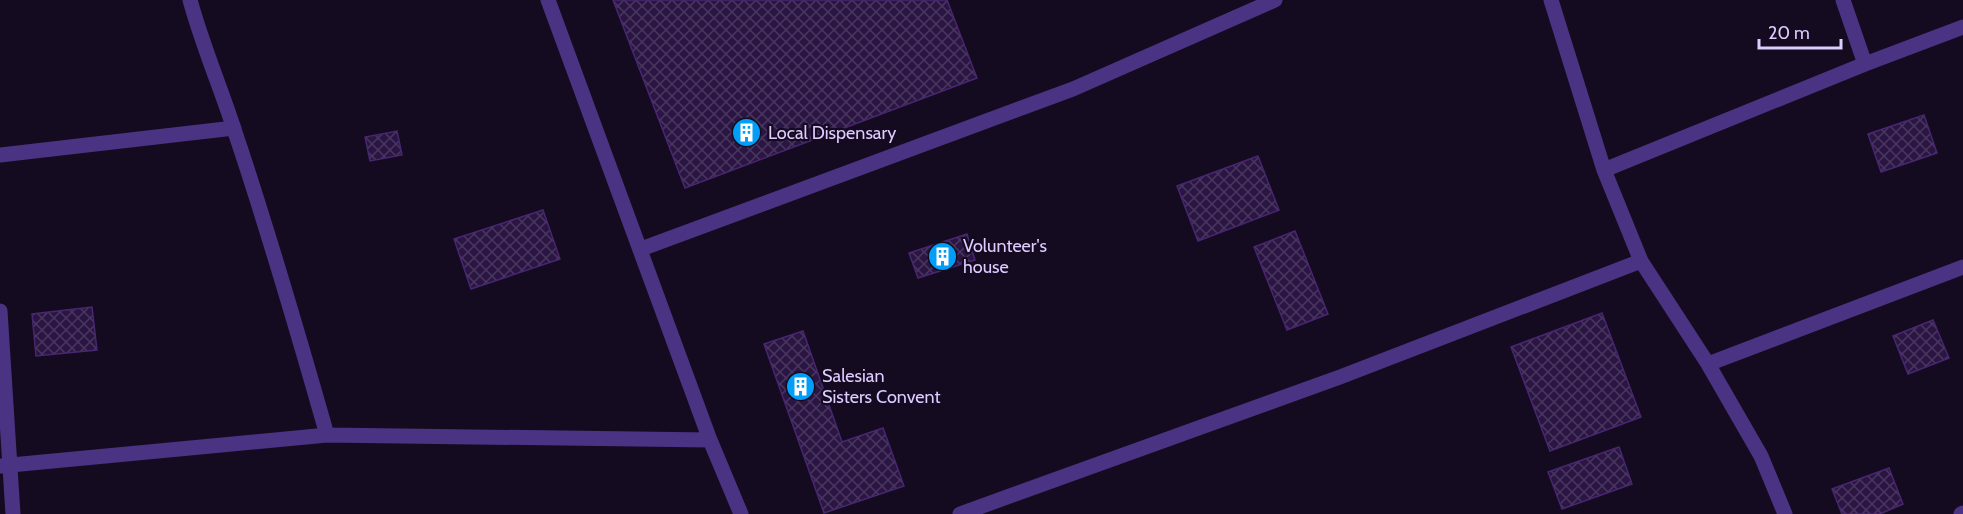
<svg xmlns="http://www.w3.org/2000/svg" width="1963" height="514" viewBox="0 0 1963 514" font-family="Cabin,sans-serif">
  <style>
    .building { fill: url(#building-cross-hatch); stroke: #482671; stroke-width: 1.5 }
    .lines { fill: none; stroke-linecap: round; stroke-linejoin: round }
    .minor { stroke: #4a3383; stroke-width: 15 }
    .labels { text-anchor: middle; dominant-baseline: central; stroke-width: 4.5; stroke-linejoin: round; paint-order: stroke }
    .poi-label { font-size: 18px; fill: #decbff; stroke: #140b21; text-anchor: start }
  </style>
  <defs>
    <pattern id="building-cross-hatch" width="8" height="8" patternUnits="userSpaceOnUse" patternTransform="scale(1.5)"><rect width="8" height="8" fill="#2b1643"/><path d="M0 0l8 8M0 8l8-8" fill="none" stroke="#49375f"/></pattern>
  </defs>
  <rect width="100%" height="100%" fill="#140b21"/>
  <path class="building" d="M613 0H947L977 78 685 188Z
    M1924 115 1937 153 1881 172 1868 134Z
    M397 131 402 155 370 161 365 137Z
    M1258 156 1279 210 1198 241 1177 186Z
    M543 210 560 259 471 289 454 239Z
    M1295 231 1328 314 1287 330 1254 247Z
    M967 234 975 260 918 278 909 253Z
    M92 307 97 350 36 356 32 314Z
    M1602 313 1641 417 1550 451 1511 347Z
    M1933 320 1949 358 1908 374 1893 336Z
    M803 331 842 442 883 428 904 486 824 513 764 344Z
    M1619 447 1632 484 1562 509 1548 472Z
    M1889 468 1903 504 1880 514H1842L1832 489Z"/>
  <g class="lines">
    <path class="minor" d="M190 0C202 44 220 86 234 129 268 230 298 333 327 435
      M548 0 710 440 741 514
      M1551 0 1604 170 1641 261 1708 364 1761 456 1785 514
      M1843 0 1865 64
      M0 155 234 128
      M1604 170 1865 64 1963 27
      M641 249 1073 89 1275 0
      M0 311 13 514
      M1708 364 1963 267
      M0 466 327 435 710 440
      M960 514 1340 377 1641 261
      M1961 514 1963 513"/>
  </g>
  <defs>
    <symbol id="building-disc" viewBox="-11 -11 22 22"><circle r="9.5" fill="#009ef6" stroke="#140b21"/><path d="M-4-6H4V6H1V3H-1V6H-4ZM-2.5-4.3h1.7v1.8h-1.7ZM.8-4.3h1.7v1.8H.8ZM-2.5-1h1.7V.8h-1.7ZM.8-1h1.7V.8H.8Z" fill="#fff"/></symbol>
  </defs>
  <g fill-rule="evenodd">
    <use href="#building-disc" x="730" y="116" width="33" height="33"/>
    <use href="#building-disc" x="926" y="240" width="33" height="33"/>
    <use href="#building-disc" x="784" y="370" width="33" height="33"/>
  </g>
  <g class="labels">
    <g class="poi-label">
      <text x="768" y="133">Local Dispensary</text>
      <text x="963" y="246">Volunteer's<tspan x="963" dy="21">house</tspan></text>
      <text x="822" y="376">Salesian<tspan x="822" dy="21">Sisters Convent</tspan></text>
    </g>
  </g>
  <path d="M1759 39v9h82v-9" fill="none" stroke="#decbff" stroke-width="3"/>
  <text x="1768" y="39" font-size="18" fill="#decbff" stroke="#140b21" stroke-width="4.5" paint-order="stroke">20 m</text>
</svg>
